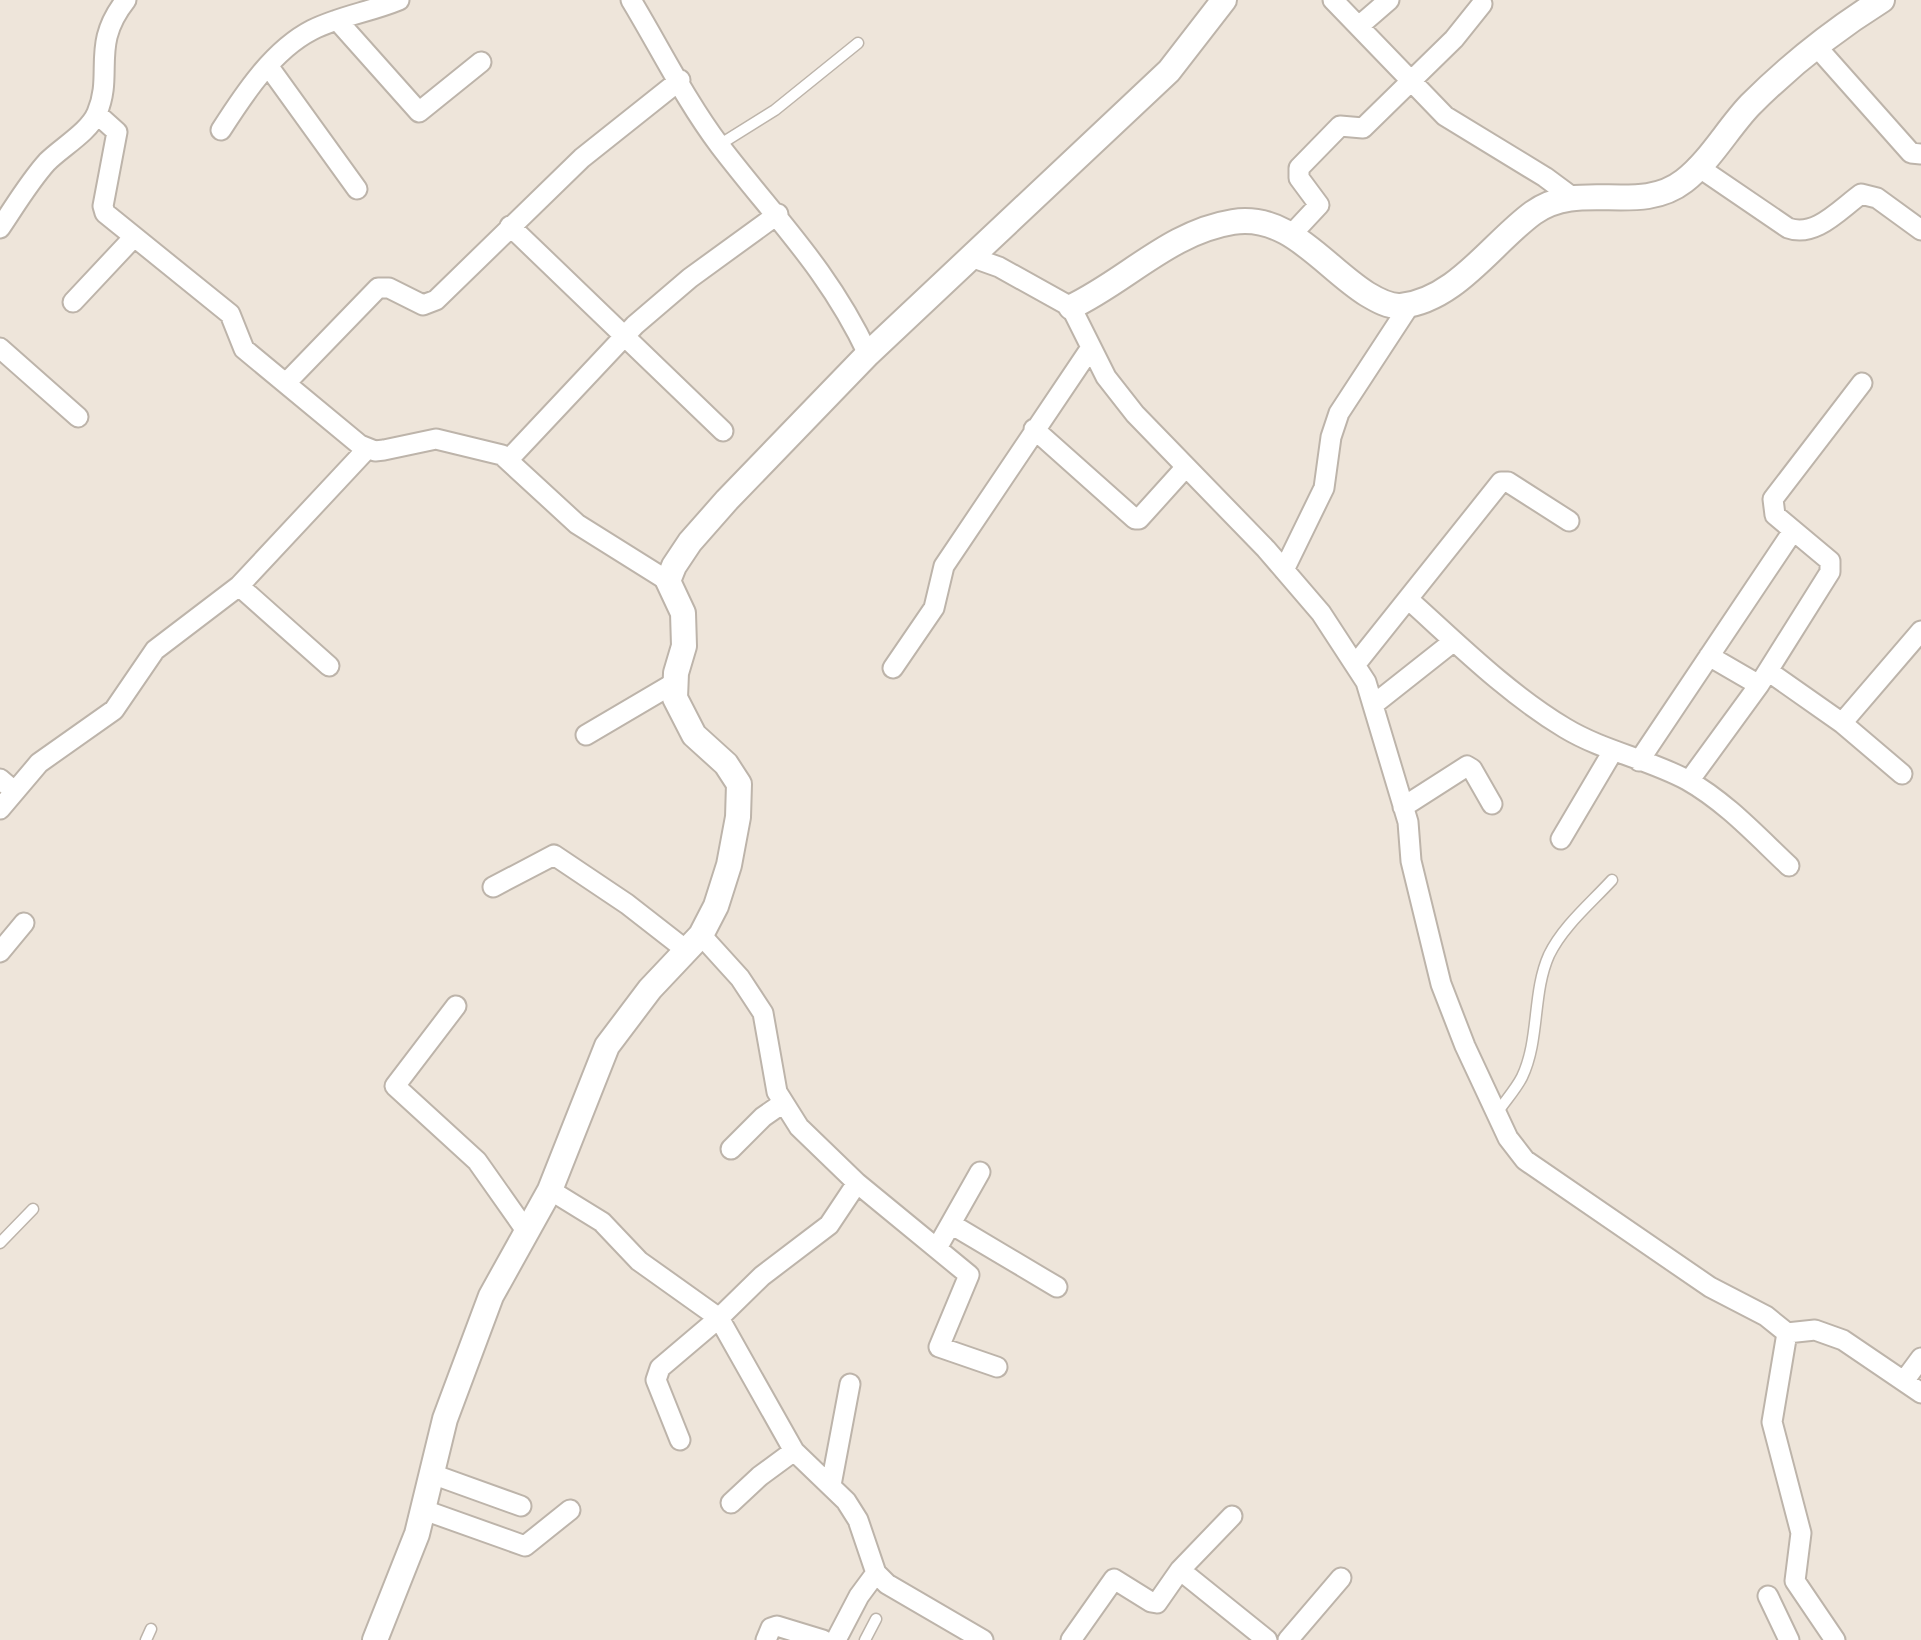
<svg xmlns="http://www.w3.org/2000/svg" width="1921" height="1640" viewBox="0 0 1921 1640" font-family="'Open Sans',sans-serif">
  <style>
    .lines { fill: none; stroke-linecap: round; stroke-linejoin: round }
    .service-casing { stroke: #bdb4aa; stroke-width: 13 }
    .minor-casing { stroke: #bdb4aa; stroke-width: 23 }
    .tertiary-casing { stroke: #bdb4aa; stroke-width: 28 }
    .service { stroke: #fff; stroke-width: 10 }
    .minor { stroke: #fff; stroke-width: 19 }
    .tertiary { stroke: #fff; stroke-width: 24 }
  </style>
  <rect width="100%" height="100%" fill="#eee5da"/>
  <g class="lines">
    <defs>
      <path id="service" d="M719 145 775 110 858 43
        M1497 1113C1505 1101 1516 1089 1522 1077 1540 1039 1532 993 1549 955 1563 926 1591 903 1612 880
        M0 1243 33 1209
        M146 1640 151 1629
        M865 1640 876 1619"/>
      <path id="minor" d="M631 0C660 48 686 101 720 146 775 218 828 269 868 354
        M1333 0 1445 116 1545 177 1572 197
        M337 20 419 112 481 62
        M1359 26 1389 0
        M1816 46 1911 153 1921 154
        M269 67 357 189
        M97 114 117 132 103 206 105 213 230 314 244 349 360 445 375 451 384 450 436 439 502 455 577 524 668 581
        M221 130C244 94 273 50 312 30 340 16 370 12 399 0
        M1697 166 1788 228C1815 238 1839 210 1861 194L1877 198 1921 230
        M510 226 723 431
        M0 228C15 206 29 182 47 162 62 147 89 132 97 113 114 73 90 45 126 0
        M1291 235 1319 205 1299 178V168L1340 126 1363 128 1454 39 1482 4
        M971 257 999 267 1071 307 1106 377 1135 414 1266 549 1321 613 1366 682 1408 822 1411 861 1441 984 1465 1046 1508 1138 1525 1160 1710 1287 1766 1316 1787 1333 1772 1422 1801 1533 1795 1581 1835 1640
        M73 302 133 238
        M0 348 78 417
        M286 383 378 288H389L423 305 436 300 582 158 680 80
        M1034 429 1135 519H1139L1185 468
        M509 459 635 325 690 278 778 214
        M1284 570 1324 488 1331 437 1339 413 1411 303
        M239 586 329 666
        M1408 599C1458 644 1507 693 1565 728 1603 751 1648 759 1687 780 1726 802 1757 836 1789 866
        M1709 656 1759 685
        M1355 665 1501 482H1508L1569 521
        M893 668 934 608 944 566 1090 349
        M1768 671 1842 723 1902 774
        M1373 705 1454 641
        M1842 723 1921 631
        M586 735 676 682
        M1639 761 1793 531
        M0 779 14 791
        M1689 781 1759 685 1830 572V561L1775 515 1773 499 1862 383
        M1403 807 1467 766 1472 769 1492 804
        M0 809 39 763 114 710 155 650 239 586 367 449
        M1561 839 1613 751
        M493 887 554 855 627 904 686 950
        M701 935 740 978 763 1013 777 1092 799 1127 857 1183 969 1275 939 1347 997 1367
        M0 952 24 923
        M456 1006 395 1086 477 1161 527 1232
        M731 1149 763 1117 783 1103
        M550 1190 602 1222 639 1261 719 1318 794 1451 846 1501 858 1520 876 1573 887 1584 983 1640
        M951 1224 1057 1287
        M937 1248 980 1172
        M1787 1333 1815 1330 1843 1340 1921 1393
        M1904 1381 1921 1358
        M680 1440 656 1380 660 1368 719 1318 762 1276 829 1225 857 1183
        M432 1474 521 1506
        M831 1485 850 1384
        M731 1503 760 1476 794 1451
        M424 1510 525 1546 570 1510
        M1180 1570 1267 1640
        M1768 1596 1789 1640
        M766 1640 771 1628 777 1626 823 1640
        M836 1640 859 1596 876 1573
        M1071 1640 1114 1579 1151 1602 1157 1603 1180 1570 1232 1516
        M1288 1640 1341 1578"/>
      <path id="tertiary" d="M1071 307C1126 281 1170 232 1233 222 1289 213 1324 267 1367 294 1377 300 1389 307 1401 306 1456 300 1492 243 1533 213 1580 179 1639 216 1684 181 1710 161 1728 128 1750 105 1790 65 1834 30 1882 0
        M375 1640 417 1534 445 1419 491 1296 550 1190 607 1046 650 989 701 935 716 906 729 865 738 817 739 784 726 764 694 735 675 698 676 673 684 646 683 613 668 581 674 566 690 542 727 500 868 354 1169 71 1224 0"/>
    </defs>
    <use href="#service" class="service-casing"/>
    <use href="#minor" class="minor-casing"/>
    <use href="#tertiary" class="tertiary-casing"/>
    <use href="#service" class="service"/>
    <use href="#minor" class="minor"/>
    <use href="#tertiary" class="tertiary"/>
  </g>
</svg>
